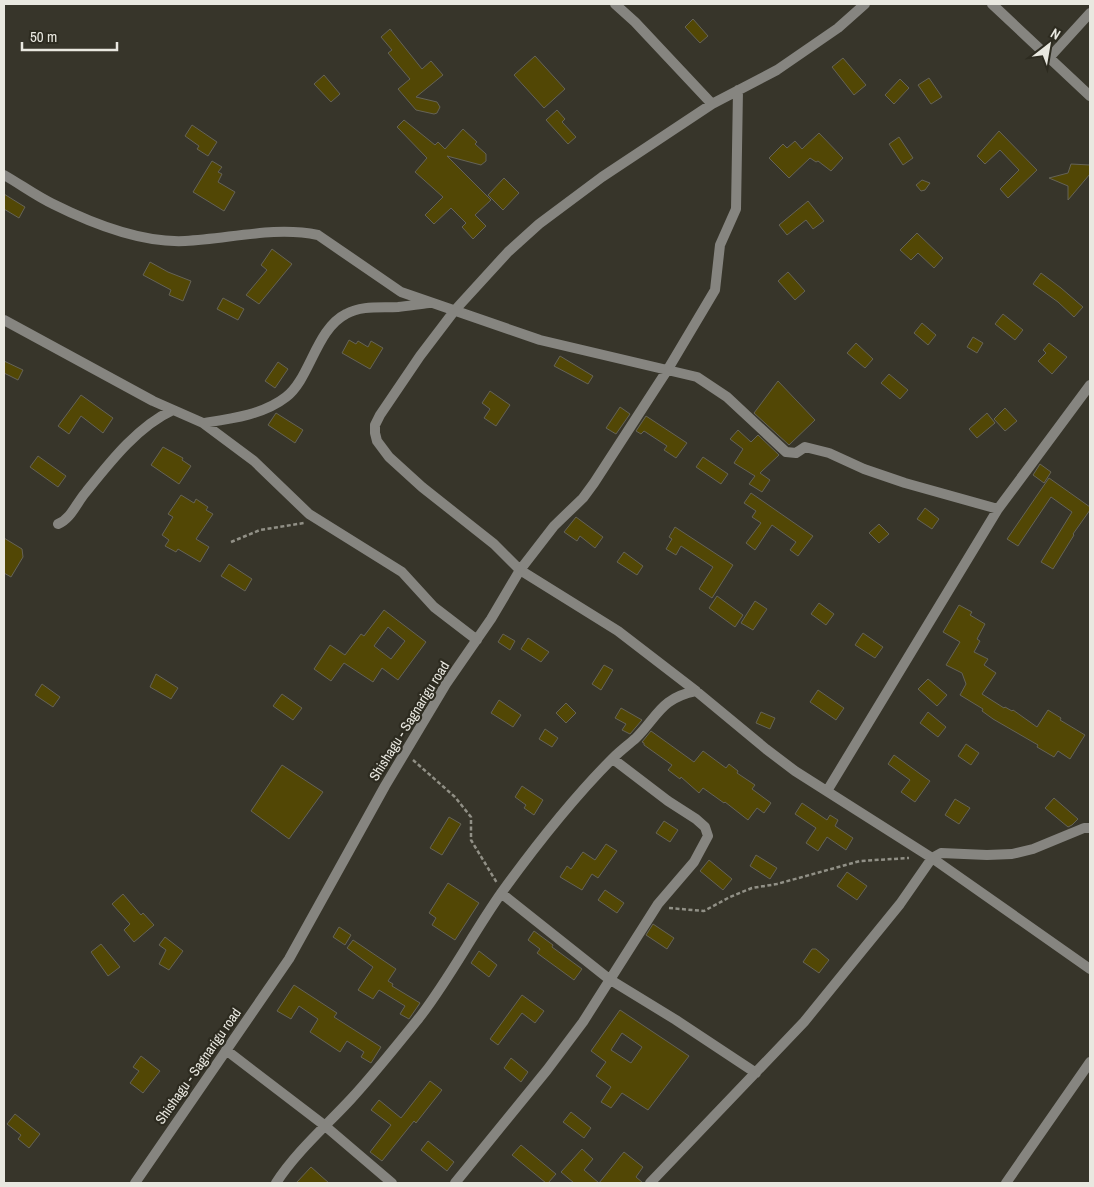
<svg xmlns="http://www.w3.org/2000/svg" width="1094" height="1187" viewBox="0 0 1094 1187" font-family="'Archivo Narrow',sans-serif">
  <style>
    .building { fill: #524705; stroke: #656357; fill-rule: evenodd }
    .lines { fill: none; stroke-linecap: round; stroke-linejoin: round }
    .path { stroke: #919086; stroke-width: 2.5; stroke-dasharray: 4 2.5; stroke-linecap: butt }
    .minor { stroke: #868580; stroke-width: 10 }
    .labels { text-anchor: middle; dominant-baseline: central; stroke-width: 4.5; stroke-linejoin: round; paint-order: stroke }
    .street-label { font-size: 14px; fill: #e9e8e0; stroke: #2d2b20 }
  </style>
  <rect width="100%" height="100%" fill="#37352a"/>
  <path class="building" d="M693 19 708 36 700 43 685 27Z
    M390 29 422 69 431 61 443 75 416 97 437 102 440 107 437 113 434 114 416 110 398 89 410 79 388 53 392 50 381 37Z
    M535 56 565 89 544 108 514 75Z
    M843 58 866 85 854 95 832 67Z
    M324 75 340 94 331 102 314 84Z
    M929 78 942 97 931 104 918 85Z
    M900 79 909 88 894 104 885 95Z
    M557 110 565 119 562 122 576 137 568 144 546 120Z
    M404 120 435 145 438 142 445 149 463 129 477 142 475 144 486 154V161L481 165 447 156 491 200 475 215 486 226 473 239 462 227 466 223 451 208 434 224 425 215 443 197 415 172 427 158 397 127Z
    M192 125 217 142 208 156 197 149 199 146 185 136Z
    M999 131 1037 170 1008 198 1000 189 1019 170 1000 150 985 164 977 156Z
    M819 133 843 158 831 171 818 161 816 162 810 158 789 178 769 158 783 144 787 148 795 141 802 149Z
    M899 137 913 158 903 165 889 144Z
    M212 161 222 167 218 172 222 174 218 182 235 192 224 211 193 192Z
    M1071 164 1090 165V174L1068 200V186L1049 178 1068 173Z
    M504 178 519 193 503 210 488 195Z
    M922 180 930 183 925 190 921 191 916 185Z
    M4 194 25 207 19 218 4 209Z
    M808 201 824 221 813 229 806 220 787 235 779 225Z
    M917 233 943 258 934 268 918 253 911 260 900 250Z
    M272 249 292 264 259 304 246 295 267 270 261 265Z
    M150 262 168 272 191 281 183 301 169 295 171 290 143 275Z
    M788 272 805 291 795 300 778 281Z
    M1041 273 1061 288 1083 307 1074 317 1058 302 1033 284Z
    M223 298 244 309 238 320 217 309Z
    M1003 314 1023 330 1015 340 995 324Z
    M922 323 936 335 928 345 914 333Z
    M973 337 983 343 977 353 967 347Z
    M349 340 356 344 358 341 368 347 371 341 383 348 370 369 342 353Z
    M856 343 873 359 865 368 847 353Z
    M1049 343 1067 357 1052 374 1038 361 1046 353 1043 350Z
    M560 356 593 376 588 384 554 366Z
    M4 361 23 370 18 380 4 373Z
    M278 362 288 369 275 388 265 381Z
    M889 374 908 390 900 399 881 383Z
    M778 381 815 420 789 445 754 413Z
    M490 391 510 405 496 426 484 418 490 409 482 403Z
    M81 395 113 418 103 433 81 416 69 434 58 426Z
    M620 407 630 414 616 434 606 428Z
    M1005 408 1017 421 1005 431 994 419Z
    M276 413 303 430 295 443 268 425Z
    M987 413 995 423 977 438 969 429Z
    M646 416 687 443 676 458 664 450 667 446 644 431 641 434 636 431Z
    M738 430 751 442 758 435 779 455 760 473 770 480 762 492 749 484 755 476 734 463 743 449 730 439Z
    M163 447 183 458 182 460 191 466 179 484 151 465Z
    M38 456 66 476 58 487 30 467Z
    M703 457 728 474 721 484 696 467Z
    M1040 464 1051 472 1044 483 1033 475Z
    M1049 478 1090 507V510L1073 534 1074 535 1053 569 1041 562 1072 512 1051 497 1018 546 1007 539Z
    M751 493 813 536 798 556 790 550 796 542 772 525 755 550 746 543 761 523 752 517 756 511 744 503Z
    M181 495 194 503 196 499 208 507 206 510 213 514 196 539 209 547 200 562 178 549 176 552 165 546 169 540 162 535 173 517 168 514Z
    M925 508 939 519 932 529 917 519Z
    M576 517 603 537 595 548 580 536 577 541 564 532Z
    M879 524 889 534 879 543 869 533Z
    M675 527 733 565 712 598 699 589 713 567 681 546 676 555 666 549 672 539 669 537Z
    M4 538 22 549 23 557 11 577 4 573Z
    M624 552 643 566 637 575 617 562Z
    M229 564 252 579 245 591 221 576Z
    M717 596 743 615 735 627 709 608Z
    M755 601 767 609 753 630 741 623Z
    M819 603 834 614 826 625 811 614Z
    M959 605 972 612 970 615 985 624 977 639 980 641 974 652 988 659 984 665 996 673 982 694 1004 708 1005 707 1012 711 1013 710 1037 727 1048 710 1061 718 1060 720 1085 735 1070 759 1058 751 1054 757 1037 747 1038 745 993 719 982 711 983 709 960 695 966 684 962 673 946 665 960 642 943 632Z
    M384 610 426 642 398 680 382 668 373 682 344 663 331 681 314 669 330 645 345 655 361 634 364 636ZM388 627 405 641 391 659 374 646Z
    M863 633 883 647 875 658 855 645Z
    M503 634 515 641 510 650 498 642Z
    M528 638 549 652 541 662 521 649Z
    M604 665 613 670 601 690 592 684Z
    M156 674 178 688 171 699 150 687Z
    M928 679 947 695 937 706 918 689Z
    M42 684 60 697 53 707 35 695Z
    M818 690 844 708 836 720 810 702Z
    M282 694 302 708 293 720 273 706Z
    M499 700 521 715 513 727 491 713Z
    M566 703 576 713 566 723 556 713Z
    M621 708 642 720 630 734 622 730 626 724 615 718Z
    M761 712 775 718 770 729 756 723Z
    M928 712 946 727 938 737 920 723Z
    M545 729 558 738 552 747 539 739Z
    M651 731 694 762 703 751 726 768 729 764 738 771 737 773 755 785 752 789 771 803 764 813 757 808 748 820 725 802 724 803 703 788 699 793 681 777 680 779 668 770 672 765 644 745V743L642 742Z
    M966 744 979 753 971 765 958 756Z
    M894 755 930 781 915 802 901 792 910 780 888 764Z
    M282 765 323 792 289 839 251 811Z
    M522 786 543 800 534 815 524 808 526 805 515 797Z
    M1054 798 1078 819 1072 825 1068 827 1045 808Z
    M955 799 970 808 959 824 945 815Z
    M802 803 827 820 830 815 838 820 835 826 853 838 846 850 827 837 818 851 806 843 816 828 795 814Z
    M449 817 461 824 442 855 430 848Z
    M664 821 678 830 670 842 656 833Z
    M606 844 617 851 598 878 592 874 582 890 560 877 567 866 571 869 583 852 595 860Z
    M756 855 777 868 770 879 750 866Z
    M709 860 732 879 723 890 700 871Z
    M847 872 867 886 857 900 837 886Z
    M448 883 479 903 455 940 432 925 436 918 429 913Z
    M605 890 624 903 617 913 598 900Z
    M123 894 141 915 143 913 154 925 134 942 124 930 130 924 112 904Z
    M653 924 674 938 667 949 646 935Z
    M339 927 351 935 345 945 333 937Z
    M534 931 553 945 552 947 582 969 574 980 537 953 540 949 528 940Z
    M165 937 183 951 169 970 159 964 166 950 159 945Z
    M353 940 396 969 388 981 393 984 392 986 420 1003 409 1019 400 1014 405 1006 379 990 373 999 358 990 373 967 347 948Z
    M101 944 120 967 108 976 91 952Z
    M812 949H816L829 960 819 973 803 962Z
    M479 951 497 965 489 977 471 963Z
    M294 985 337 1013 334 1017 381 1047 371 1063 361 1057 364 1052 347 1041 340 1052 310 1032 318 1019 299 1006 291 1019 277 1011Z
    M522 995 544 1011 535 1023 522 1013 498 1045 490 1039Z
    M620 1010 689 1056 648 1110 622 1093 611 1108 601 1102 611 1087 596 1076 606 1062 591 1051ZM622 1033 642 1047 631 1063 611 1050Z
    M141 1056 160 1071 143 1093 130 1083 139 1071 133 1067Z
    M511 1058 528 1072 521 1082 504 1068Z
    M430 1081 442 1090 416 1123 414 1121 382 1161 370 1152 391 1125 371 1110 379 1100 401 1118Z
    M571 1112 591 1128 584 1138 563 1122Z
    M15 1114 40 1134 29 1148 18 1139 21 1135 7 1124Z
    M428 1141 454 1162 447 1171 421 1150Z
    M521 1145 556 1174 548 1183H546L512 1155Z
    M582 1149 593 1159 584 1170 599 1183 624 1152 643 1167 636 1177 643 1183H574L561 1172Z
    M311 1167 329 1183H296Z"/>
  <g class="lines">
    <path class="path" d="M231 542 260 530 304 523
      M413 760 455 797 471 817V840L497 883
      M669 908 704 911 730 897 752 888 777 884 860 861 909 858"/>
    <path class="minor" d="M615 4 635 22 712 104
      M992 4 1090 96
      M1049 58 1090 13
      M738 90 736 209 720 245 715 290 668 369 594 483 583 498 554 526 520 570 618 631 696 691 766 749 795 771 932 858 1090 969
      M4 175C20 184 36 196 53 204 91 223 142 243 185 241 229 239 274 226 318 235L401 292 540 340 697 377 727 397 786 452 796 453 805 447 829 453 864 469 905 483 998 509
      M4 320 153 401 203 423 254 461 309 514 402 572 434 607 477 640
      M203 423C230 419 263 415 286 397 310 379 316 329 346 314 362 305 381 308 398 307 409 306 419 304 429 303
      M58 524C71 519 77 502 86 492 110 462 138 426 173 410
      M827 791 998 509 1090 385
      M501 893 609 979 676 1020 756 1073
      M226 1050 324 1125 392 1183
      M135 1183 289 959 385 786 446 684 491 619 520 570 494 544 422 487 389 457 377 441 375 433V425L380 415 420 356 455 310 508 252 539 224 602 177 712 104 777 70 838 28 865 4
      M276 1183C296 1152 326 1126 351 1099 375 1073 397 1045 419 1018 450 978 473 933 502 892 536 845 572 799 613 758 620 751 628 745 636 738 658 716 661 698 696 691
      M455 1183 547 1070 583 1022 658 904 694 862 708 836 705 827 696 819 668 801 613 759
      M650 1183 804 1022 900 904 932 858 941 853 987 855 1012 854 1033 849 1084 828H1090
      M1006 1183 1090 1062"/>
  </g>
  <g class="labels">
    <g class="street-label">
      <text transform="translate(409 721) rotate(-58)">Shishagu - Sagnarigu road</text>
      <text transform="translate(198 1066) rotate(-55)">Shishagu - Sagnarigu road</text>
    </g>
  </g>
  <rect width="1094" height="1187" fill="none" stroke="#e9e8e0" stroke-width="10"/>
  <g transform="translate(1049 45) rotate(31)" stroke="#2d2b20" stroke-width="4" paint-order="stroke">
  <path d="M0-4L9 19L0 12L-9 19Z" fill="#e9e8e0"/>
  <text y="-8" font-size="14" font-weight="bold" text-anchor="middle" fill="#e9e8e0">N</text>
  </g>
  <path d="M22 42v8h95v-8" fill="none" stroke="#e9e8e0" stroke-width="2.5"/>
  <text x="30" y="42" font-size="15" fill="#e9e8e0" stroke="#2d2b20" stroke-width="4" paint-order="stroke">50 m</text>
</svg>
